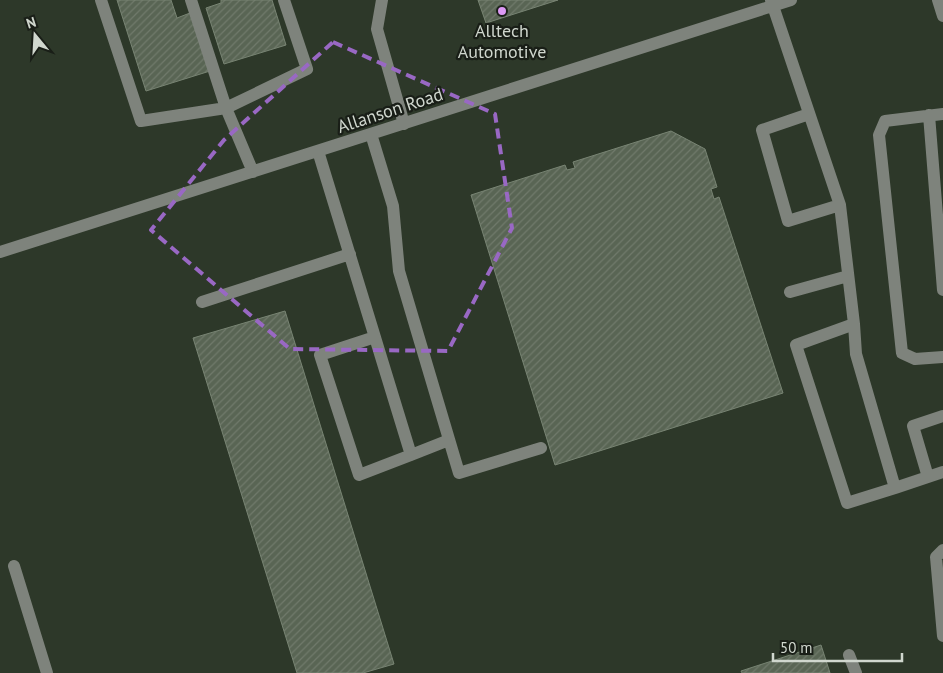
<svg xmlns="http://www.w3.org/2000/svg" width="943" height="673" viewBox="0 0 943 673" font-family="'PT Sans',sans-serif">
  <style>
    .building { fill: url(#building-hatch); stroke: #788473 }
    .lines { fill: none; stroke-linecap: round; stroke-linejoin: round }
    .minor { stroke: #7e837c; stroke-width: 12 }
    .marked { fill: none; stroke: #9968c4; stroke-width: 4; stroke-dasharray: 10 6; stroke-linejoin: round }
    .poi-dot { fill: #dc99f4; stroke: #191e17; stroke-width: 2 }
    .labels { text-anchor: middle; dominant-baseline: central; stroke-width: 4.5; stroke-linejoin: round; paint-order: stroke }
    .poi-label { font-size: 18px; fill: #d0d7ce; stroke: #191e17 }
    .street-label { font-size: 18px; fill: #d0d7ce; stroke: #191e17 }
  </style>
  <defs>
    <pattern id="building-hatch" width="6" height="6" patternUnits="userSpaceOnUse" patternTransform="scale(1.25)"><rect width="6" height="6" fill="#596554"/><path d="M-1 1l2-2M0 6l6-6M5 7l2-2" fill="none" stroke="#707a6b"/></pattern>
  </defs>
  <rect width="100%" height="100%" fill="#2d3829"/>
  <path class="building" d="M117 0H171L177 18 190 13 210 71 146 91Z
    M221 0H272L286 45 224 64 206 8 221 3Z
    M478 0H558L486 23Z
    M671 131 705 149 717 187 711 189 714 199 719 197 783 393 555 465 471 195 565 165 567 170 575 168 573 162Z
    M285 311 394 664 363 673H297L193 338Z
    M821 645 830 673H742L741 671Z"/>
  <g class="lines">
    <path class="minor" d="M101 0 141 121 226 108 253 172
      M191 0 226 108 307 69 284 0
      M382 0 377 29 404 124
      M771 0 840 205 854 324 856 354 895 488 847 503 796 345 854 324
      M938 0 943 16
      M809 114 762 130 788 221 840 205
      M943 114 885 121 879 135 902 353 915 359 943 357
      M929 115 943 290
      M371 134 393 206 399 271 459 473 541 448
      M318 151 411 455 449 440
      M0 252 791 0
      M790 292 848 276
      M202 302 350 254
      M375 337 320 355 359 475 411 455
      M928 477 913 426 943 416
      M895 488 943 472
      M943 550 936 557 943 636
      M14 566 47 673
      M849 655 856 673"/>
  </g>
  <path class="marked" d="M333 42 495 114 512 228 448 351 290 349 151 230 224 140Z"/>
  <circle class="poi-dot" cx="502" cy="11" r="5"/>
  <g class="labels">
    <g class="poi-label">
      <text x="502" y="30">Alltech<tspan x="502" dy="21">Automotive</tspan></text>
    </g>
    <g class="street-label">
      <text transform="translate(390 110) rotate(-18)">Allanson Road</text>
    </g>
  </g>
  <g transform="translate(35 35) rotate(342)" stroke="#191e17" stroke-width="4" paint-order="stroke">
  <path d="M0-4L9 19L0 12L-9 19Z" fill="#d0d7ce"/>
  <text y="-8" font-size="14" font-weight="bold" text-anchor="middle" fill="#d0d7ce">N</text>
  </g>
  <path d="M773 653v8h129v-8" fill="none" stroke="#d0d7ce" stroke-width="2.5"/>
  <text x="780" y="653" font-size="15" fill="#d0d7ce" stroke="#191e17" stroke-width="4" paint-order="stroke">50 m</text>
</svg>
